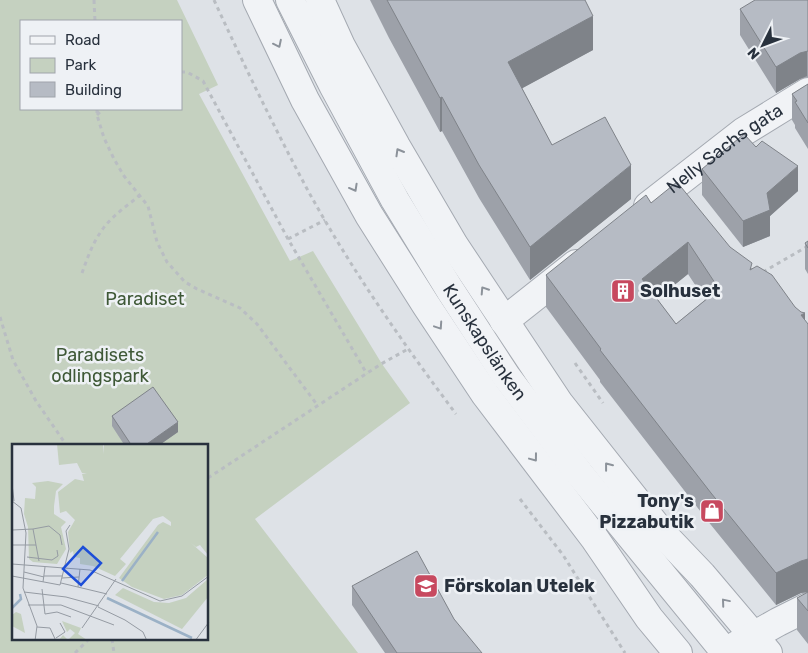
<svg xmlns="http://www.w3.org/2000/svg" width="808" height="653" viewBox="0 0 808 653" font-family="Rubik,sans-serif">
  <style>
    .green { fill: #c5d1c0; fill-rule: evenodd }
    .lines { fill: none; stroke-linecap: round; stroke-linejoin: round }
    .minor-casing { stroke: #a4a9b1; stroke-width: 30 }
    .path { stroke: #b9bdc2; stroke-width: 3; stroke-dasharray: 4 4; stroke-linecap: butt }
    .minor { stroke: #f1f3f6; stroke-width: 28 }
    .wall { fill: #9da1a9; fill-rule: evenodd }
    .shaded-wall { fill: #7f8389 }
    .building { fill: #b6bbc4; stroke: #7f8389; fill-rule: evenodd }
    .oneway { stroke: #8c929a }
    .labels { text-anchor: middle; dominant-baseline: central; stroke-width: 5; stroke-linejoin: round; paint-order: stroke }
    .street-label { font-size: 18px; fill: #28313d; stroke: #eef1f5 }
    .poi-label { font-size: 18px; font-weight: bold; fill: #28313d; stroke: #eef1f5; text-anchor: start }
    .park-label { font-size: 18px; fill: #3e5836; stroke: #eef1f5 }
    .inset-river { fill: none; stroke: #9bb1c6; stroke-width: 2.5 }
    .inset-road { fill: none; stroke: #959ba3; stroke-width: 1 }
    .view { fill: #1d4ed8; fill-opacity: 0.15; stroke: #1d4ed8; stroke-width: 2.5 }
    .inset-edge { fill: none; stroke: #28313d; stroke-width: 2.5 }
  </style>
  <rect width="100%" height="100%" fill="#dee2e7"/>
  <path class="green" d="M0 0H177L218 85 199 94 290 261 313 251 382 364 410 403 255 519 358 653H0ZM21 21H181V109H21ZM14 446H208V639H14Z"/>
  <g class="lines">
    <defs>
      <g id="minor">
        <path d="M257 0 305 100 369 215 426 305 485 394 595 539 649 618 678 653"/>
        <path id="s1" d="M290 0 333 85 395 200 450 290 506 376 579 473 726 653"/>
        <path d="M320 0 341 46 396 146 454 245 559 403 661 532 702 575 768 653"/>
        <path id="s2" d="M648 206 743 132 808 92"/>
        <path d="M504 321 576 264"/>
        <path d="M737 645 778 622 808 607"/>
      </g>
    </defs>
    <use href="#minor" class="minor-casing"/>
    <path class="path" d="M94 0 95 21
      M214 0C243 63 273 125 306 187 349 266 402 342 456 414
      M181 72H187L203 81 288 239 367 374
      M97 109V115L104 138 114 159 124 176 148 206 157 242 167 262 185 282 197 289 240 308 257 324 318 406
      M97 115 103 109
      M288 239 325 220
      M763 272 808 246
      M82 273C87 259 92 245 100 233 110 217 126 207 140 195
      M0 317 13 360 36 401 67 446
      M575 363 603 403
      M208 478 381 364 408 349
      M520 499 563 555 625 653
      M112 639 114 653
      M75 653 89 639"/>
    <use href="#minor" class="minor"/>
  </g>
  <path class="wall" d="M370 0H585L593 50 522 88 552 145 631 199 530 280 479 198 442 131 440 132 389 38Z
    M808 0V77L800 79 776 93 740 35V9Z
    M808 84V149L795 128V125L792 120V94Z
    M756 147 798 191 770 216V236L743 247 702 195V169Z
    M651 203 730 247 808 324V592L801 593 776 605 711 525 600 382V380L546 307V275ZM688 274 705 300 676 324 657 299Z
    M808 241V274L805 269V243Z
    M112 416 178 432 158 446H125L112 426Z
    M352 586 482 653H385L352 605Z
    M808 592V644L797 630V598Z"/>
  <path class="shaded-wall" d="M593 16V50L508 96V62Z
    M807 50V76L800 79 776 93V67L800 53Z
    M442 97V131L440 132V98Z
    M631 165V199L530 280V247Z
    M798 166V191L770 216V236L743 247V221L767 193Z
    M688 242V274L642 311V279Z
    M805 313V345L801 315Z
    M178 422V432L158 446H144Z
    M808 559V592L801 593 776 605V573L801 561Z"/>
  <path class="building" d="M387 0H585L593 16 508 62 552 145 605 117 631 165 530 247 479 165 442 97 440 98Z
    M755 0H808V51L800 53 776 67 740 9Z
    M808 84V123L795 102 797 101 792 94Z
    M744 134 756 147 762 141 798 166 767 193 770 210 743 221 702 169Z
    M677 182 730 247 752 263 750 270 757 266 772 275 795 307 801 312 805 313 801 315 808 324V559L801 561 776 573 711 493 600 350 601 349 546 275 646 195 651 203ZM688 242 719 289 676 324 642 279Z
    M808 241V248L805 243Z
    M153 387 178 422 144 446H132L112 416Z
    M417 551 454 619 482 653H397L352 586Z
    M808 592V611L797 598Z"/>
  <defs><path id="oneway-chevron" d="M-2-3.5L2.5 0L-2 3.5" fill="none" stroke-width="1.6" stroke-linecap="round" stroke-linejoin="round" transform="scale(1.25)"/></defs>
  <g class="oneway">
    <use href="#oneway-chevron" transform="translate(278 44) rotate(64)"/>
    <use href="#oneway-chevron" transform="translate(399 152) rotate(-120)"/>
    <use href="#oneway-chevron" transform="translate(354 188) rotate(61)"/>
    <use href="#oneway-chevron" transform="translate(484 290) rotate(-123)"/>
    <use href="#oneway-chevron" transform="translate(439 326) rotate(56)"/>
    <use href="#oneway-chevron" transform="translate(534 458) rotate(53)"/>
    <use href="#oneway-chevron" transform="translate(608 466) rotate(-128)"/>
    <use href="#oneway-chevron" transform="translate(725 602) rotate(-130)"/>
  </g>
  <defs>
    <symbol id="building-square" viewBox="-11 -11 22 22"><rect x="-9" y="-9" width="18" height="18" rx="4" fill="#c7495f" stroke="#eef1f5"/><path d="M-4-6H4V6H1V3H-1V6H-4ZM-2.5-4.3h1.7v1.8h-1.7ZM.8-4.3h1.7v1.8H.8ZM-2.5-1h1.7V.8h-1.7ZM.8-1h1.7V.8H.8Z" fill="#fff"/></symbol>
    <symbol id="shop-square" viewBox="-11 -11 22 22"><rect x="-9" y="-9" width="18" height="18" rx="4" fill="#c7495f" stroke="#eef1f5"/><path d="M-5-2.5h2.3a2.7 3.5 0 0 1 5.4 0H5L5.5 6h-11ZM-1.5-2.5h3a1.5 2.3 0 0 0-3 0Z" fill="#fff"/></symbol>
    <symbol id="school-square" viewBox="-11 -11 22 22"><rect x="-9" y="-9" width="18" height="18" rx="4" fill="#c7495f" stroke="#eef1f5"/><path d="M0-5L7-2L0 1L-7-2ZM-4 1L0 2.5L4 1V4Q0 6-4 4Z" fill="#fff"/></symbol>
  </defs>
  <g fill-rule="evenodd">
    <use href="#building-square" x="609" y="277" width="28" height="28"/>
    <use href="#shop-square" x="698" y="497" width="28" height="28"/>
    <use href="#school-square" x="412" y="572" width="28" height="28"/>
  </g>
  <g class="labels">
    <g class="street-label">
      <text stroke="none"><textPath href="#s2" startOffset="96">Nelly Sachs gata</textPath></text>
      <text stroke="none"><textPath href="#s1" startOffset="394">Kunskapslänken</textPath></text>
    </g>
    <g class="poi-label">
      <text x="640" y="291">Solhuset</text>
      <text x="694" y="501" text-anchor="end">Tony's<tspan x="694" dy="21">Pizzabutik</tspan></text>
      <text x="444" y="586">Förskolan Utelek</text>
    </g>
    <g class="park-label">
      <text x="145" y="299">Paradiset</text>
      <text x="100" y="355">Paradisets<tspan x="100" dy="21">odlingspark</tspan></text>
    </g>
  </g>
  <g transform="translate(12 444)">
    <rect width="196" height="196" fill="#dee2e7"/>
    <path d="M45 0H91V10L92 0H196V111L188 101 184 103 179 99 196 114V131L170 151 152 155 120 143 107 134 146 81 151 78 159 82V78L151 72 141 75 108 115 114 120 103 132 81 122 68 120V114L62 113 61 107 58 109 56 88 63 76 54 67 48 69 46 48 63 35 72 37 70 30 75 29H70L65 19 47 21ZM36 37 51 40 44 47 42 62V70L54 78 49 83 54 105 45 120 21 118 17 115 16 83 12 70 13 54 23 55 24 43 20 39ZM196 135V153L170 185 103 151 111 144 142 158 157 159 174 154ZM4 168 9 170 13 189 0 182V171ZM50 177 69 184 66 190 75 196H47L51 191 56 196 63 189 58 185 55 188Z" fill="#c5d1c0"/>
    <path class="inset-river" d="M110 137 146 88M95 154 180 194M0 164 9 155 8 150"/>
    <path class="inset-road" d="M0 40 2 57M0 57 9 64 14 89 11 144 25 182 23 197M21 85 37 82 48 91 50 101M0 86 21 85 27 117M0 101H24M15 113 40 116 46 112 45 106M0 120 78 126 148 157 170 152 197 132M12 128 32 133M0 132 48 141 57 105 54 87 58 81M32 132H51M50 134 67 133M31 138 33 123M49 139 95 150M66 143 68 125M30 145 33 170 45 168 59 173M12 148 54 153 87 162M16 161H49L102 181M86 163 113 176 131 188 135 197M25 183 38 184 44 197M70 184 104 135M44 194 53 188 48 179M183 197 197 178"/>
    <path class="view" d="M71 103 89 119 69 141 51 125Z"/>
    <rect width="196" height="196" class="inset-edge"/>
  </g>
  <rect x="20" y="20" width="162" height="90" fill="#eef1f5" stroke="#9fa4ab"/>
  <rect x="30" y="36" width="25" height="8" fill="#f1f3f6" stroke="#9fa4ab"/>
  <text x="65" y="45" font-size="15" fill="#28313d">Road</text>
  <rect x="30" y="58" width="25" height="15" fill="#c5d1c0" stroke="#9fa4ab"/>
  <text x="65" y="70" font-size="15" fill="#28313d">Park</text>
  <rect x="30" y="82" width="25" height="15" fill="#b6bbc4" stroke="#9fa4ab"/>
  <text x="65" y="95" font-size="15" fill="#28313d">Building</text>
  <g transform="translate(763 45) rotate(228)" stroke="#eef1f5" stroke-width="4" paint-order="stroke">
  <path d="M0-4L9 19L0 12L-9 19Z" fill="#28313d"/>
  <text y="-8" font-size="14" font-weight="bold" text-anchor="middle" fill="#28313d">N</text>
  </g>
</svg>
